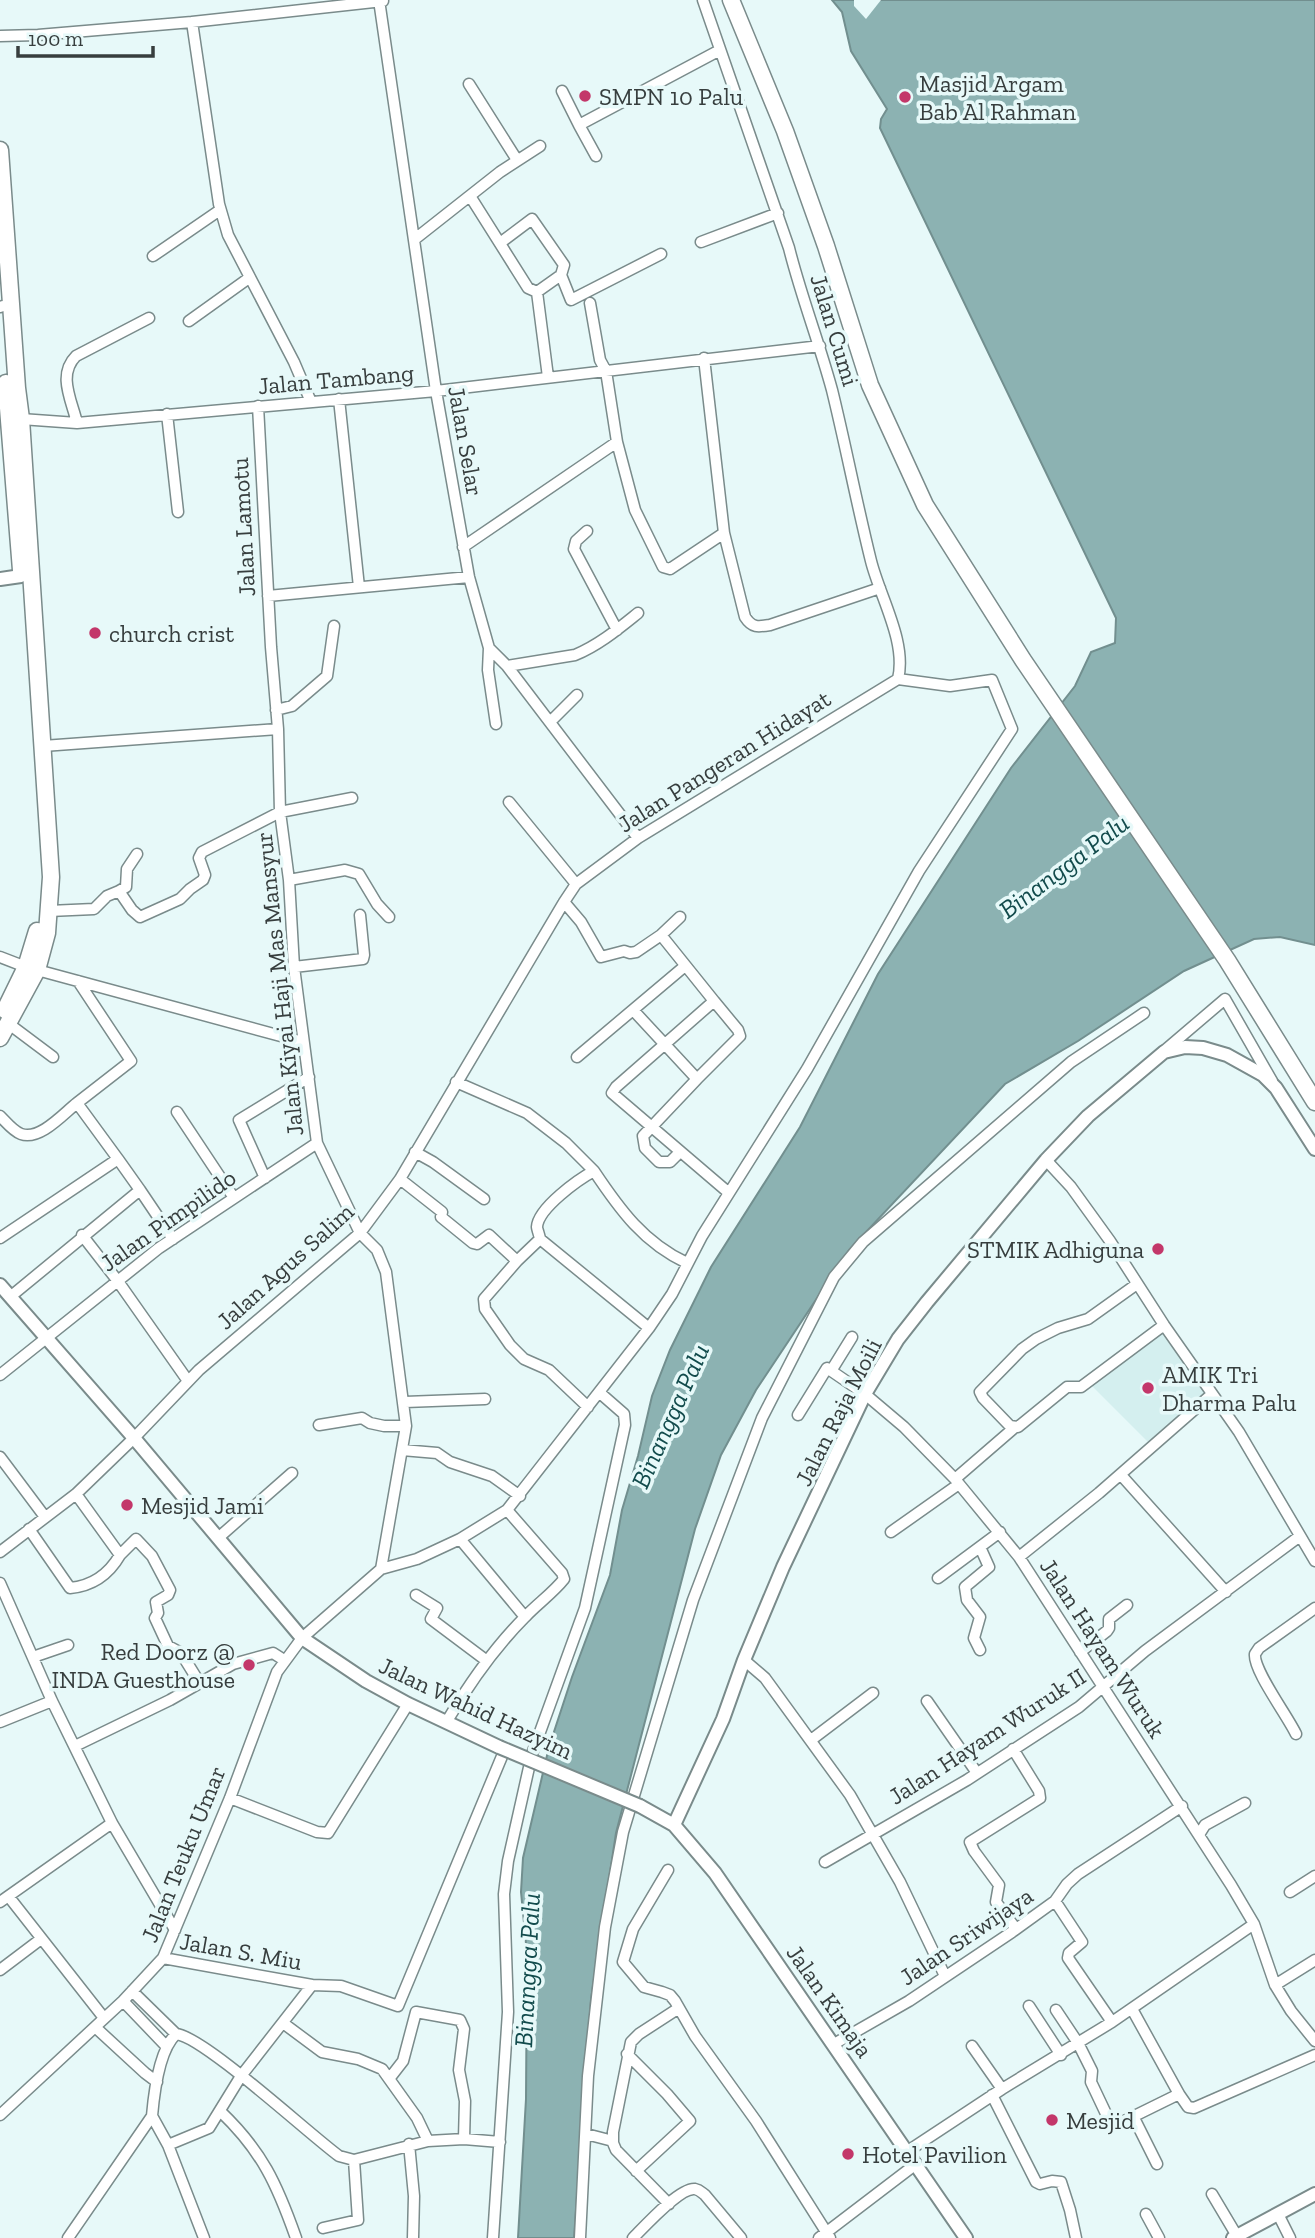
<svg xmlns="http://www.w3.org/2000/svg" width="1315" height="2238" viewBox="0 0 1315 2238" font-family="'Zilla Slab',serif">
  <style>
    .built { fill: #d4efef }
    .water { fill: #8cb2b2; stroke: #728f8f; stroke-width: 2 }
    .pier { fill: #e7f9f9 }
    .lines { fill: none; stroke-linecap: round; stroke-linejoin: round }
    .minor-casing { stroke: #7a8b8b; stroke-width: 13 }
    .tertiary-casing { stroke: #7a8b8b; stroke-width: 16 }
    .primary-casing { stroke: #7a8b8b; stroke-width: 19 }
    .trunk-casing { stroke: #7a8b8b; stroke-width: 19 }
    .minor { stroke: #fff; stroke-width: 10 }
    .tertiary { stroke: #fff; stroke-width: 12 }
    .primary { stroke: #fff; stroke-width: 16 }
    .trunk { stroke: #fff; stroke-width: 16 }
    .tertiary-bridge-casing { stroke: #7a8b8b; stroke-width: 16; stroke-linecap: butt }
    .tertiary-bridge { stroke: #fff; stroke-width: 12 }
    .poi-dot { fill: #c3376a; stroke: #e7f9f9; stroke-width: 2.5 }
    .labels { text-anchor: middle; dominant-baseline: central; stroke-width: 7; stroke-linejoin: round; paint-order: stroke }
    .poi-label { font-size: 24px; fill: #373e3e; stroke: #e7f9f9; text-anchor: start }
    .street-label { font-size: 24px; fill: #373e3e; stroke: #e7f9f9 }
    .water-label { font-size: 26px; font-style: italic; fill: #124b4c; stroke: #e7f9f9 }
  </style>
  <rect width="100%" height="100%" fill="#e7f9f9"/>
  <path class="built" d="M1159 1330 1206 1392 1150 1444 1089 1383Z"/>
  <path class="water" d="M832 0H1315V945L1280 937 1254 939 1184 971 1078 1041 1005 1084 849 1250 756 1390 721 1455 695 1529 616 1833 591 1999 574 2238H518L526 2099 527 1954 521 1892 523 1858 549 1747 572 1677 610 1575 622 1510 638 1456 652 1396 670 1350 711 1267 800 1127 878 974 1011 768 1075 686 1091 652 1115 643 1116 618 880 128 881 119 887 109 851 51 842 12Z"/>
  <path class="pier" d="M854 0H881L866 19 854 6Z"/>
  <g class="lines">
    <defs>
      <path id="minor" d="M379 0 436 391 469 577 489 648 507 666 638 838
        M703 0 789 248C801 296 819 342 832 390 846 447 857 505 871 561 880 597 907 642 898 679
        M192 22 219 204 228 235 294 362 311 402
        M0 36 38 35 192 22 383 1
        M469 84 517 160
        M562 91 579 125
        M596 156 579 125 720 50
        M470 196 528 288 537 292 561 275 571 300 661 254
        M415 239 500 172 540 146
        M701 242 778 213
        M500 243 532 219 564 265 561 275
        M153 256 220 210
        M537 292 548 377
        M0 307 3 306
        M189 321 249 278
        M339 399 359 587
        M167 414 178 512
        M21 419 77 423 436 391 820 346
        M77 423C72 401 57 375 76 356L149 318
        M617 442 635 510 663 567 670 569 724 533 704 358
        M587 531 576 541 574 549 617 630
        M724 533 745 617C752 628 758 627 770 625L880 588
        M463 547 617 442 606 371 600 360 590 303
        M268 596 469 577
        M489 648 488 670 496 724
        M507 666 575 655C599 645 618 629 638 613
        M276 710 292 706 327 676 334 626
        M550 722 577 695
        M43 746 278 729
        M509 802 576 884
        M289 880 345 870 359 874 377 904 389 917
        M119 891 126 887 127 869 137 854
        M564 902 581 922 601 957 624 951 630 953 636 952 661 935 680 917
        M49 911 94 909 107 896 119 891 132 910 140 917 180 899 190 889 203 880 205 875 199 858 202 852 280 812 352 798
        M661 935 714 1001 616 1087 612 1093 729 1193
        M0 957 26 967 303 1042
        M294 967 363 959 364 955 360 915
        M633 1010 697 1079 740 1036 738 1030 714 1001
        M9 1024 53 1057
        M1164 1051 1225 999 1272 1081
        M577 1057 685 966
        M456 1082 527 1113 566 1143 594 1171C579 1179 538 1208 537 1227 537 1229 540 1237 540 1239L517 1261 484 1299 485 1309 510 1345 524 1359 549 1370 588 1407
        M77 1103 131 1061 78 981
        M177 1112 234 1198
        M0 1116C6 1122 13 1131 21 1134 40 1141 64 1113 77 1103L118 1159 0 1238
        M415 1152 433 1162 484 1199
        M680 1152 670 1162H659L645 1148 643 1136 697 1079
        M118 1159 140 1190
        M1046 1160 1071 1187 1110 1241 1164 1325 1239 1432 1315 1561
        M594 1171C620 1210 644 1243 687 1263
        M265 1178 239 1120 309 1077
        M400 1179 442 1212 441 1217 473 1243 477 1244 489 1235 517 1261
        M82 1235 117 1280 188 1381
        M540 1239 649 1328
        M1137 1284 1088 1319 1058 1328 1036 1339 1022 1349 980 1392 983 1398 1010 1426 1018 1427 1067 1387H1081L1164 1325
        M10 1297 140 1190 173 1239
        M831 1371 852 1337
        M0 1375 159 1248 317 1143
        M405 1402 485 1399
        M798 1415 827 1368 865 1394 904 1427 955 1479 1019 1557 1231 1885 1254 1924 1275 1985 1291 2011 1315 2041
        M319 1425 362 1418 370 1423 384 1426H406
        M402 1450 437 1453 450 1462 492 1476 520 1496
        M0 1457 45 1517
        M1121 1475 1226 1592
        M955 1479 1014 1428
        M76 1494 120 1555 136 1539 152 1556 170 1590 168 1595 156 1602 158 1613 155 1618 168 1646 181 1653 199 1682
        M29 1529 70 1588C92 1586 109 1574 120 1555
        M891 1532 959 1484
        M218 1538 292 1473
        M460 1539 525 1617
        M980 1547 989 1567 965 1587 967 1600 980 1617 974 1638 980 1650
        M0 1552 76 1494 134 1438 199 1370 360 1233 400 1179 564 902 576 884 638 838 898 679
        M1019 1557 1099 1493 1211 1395
        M381 1569 417 1559 460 1539 507 1510 649 1328 672 1294 702 1236 807 1069 919 871 1012 729 992 680 950 686 898 679
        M938 1578 1000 1532
        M0 1583 52 1701 112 1823 175 1930
        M416 1595 437 1608 431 1619 487 1661
        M1080 1652 1107 1631 1109 1628V1619L1127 1605
        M33 1657 68 1645
        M744 1660 765 1678 850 1795 900 1882 945 1976
        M927 1701 977 1773
        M447 1721C469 1684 494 1648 525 1617 537 1604 553 1593 564 1579L562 1573 507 1510
        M0 1722 52 1701
        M1296 1734C1287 1715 1253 1670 1255 1654L1259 1648 1315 1608
        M811 1740 873 1693
        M75 1746 170 1700 233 1664 273 1653 284 1660
        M1013 1749 1039 1791 1040 1798 970 1842 974 1851 999 1885 996 1902 1016 1929
        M230 1798 317 1832 328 1833 408 1704
        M1200 1833 1205 1825 1245 1803
        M825 1862 967 1780 1079 1707 1145 1651 1300 1536
        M668 1870 633 1929 623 1962 644 1987 662 1992 670 1995 675 2001 695 2036 756 2121 830 2238
        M1290 1892 1315 1876
        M9 1897 104 2018
        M1055 1901 1082 1942 1069 1953 1068 1958 1112 2022
        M0 1902 112 1823
        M163 1958 312 1985
        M0 1970 41 1939
        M1275 1985 1315 1960
        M132 1991 176 2034
        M123 2001 167 2047
        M1029 2006 1061 2055
        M1056 2010 1078 2043 1092 2071 1091 2082 1109 2120 1116 2125 1179 2094 1132 2009
        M283 2023 322 2052 358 2059 382 2069 417 2118 428 2141
        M95 2027 145 2073 157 2082
        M834 2044 909 2001 1012 1932 1055 1901 1067 1884 1078 1874 1182 1806
        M972 2046 1002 2089
        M627 2054 667 2094 690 2121 636 2171
        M389 2079 403 2061 416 2012 460 2020 464 2029 459 2070 465 2101 464 2139
        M1179 2094 1188 2107 1194 2108 1315 2055
        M992 2095 1036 2182 1040 2184 1052 2181 1061 2182 1070 2210 1076 2238
        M220 2111C262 2151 277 2184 296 2238
        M0 2115 123 2001 163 1958 230 1798 277 1672 302 1638 381 1569 406 1426 386 1272 377 1250 360 1233 317 1143 294 967 289 880 280 812 278 729 271 647 258 406
        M152 2116 168 2145 204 2238
        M1133 2116 1157 2164
        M586 2134 613 2141
        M409 2144 414 2196 413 2238
        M168 2145 209 2128 241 2076 312 1985 341 1986 398 2006 505 1749
        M908 2151 1002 2089 1112 2022 1254 1924
        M1212 2194 1237 2236
        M669 2204 616 2150 613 2143V2132L631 2042 639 2034 679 2008
        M1146 2214 1159 2238
        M1278 2214 1290 2238
        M323 2228 358 2220 354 2160
        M68 2238 152 2116C154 2093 159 2050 176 2034 203 2036 310 2135 339 2156L354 2160 428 2141 464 2139 500 2142
        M493 2238 508 2012 504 1894 508 1861 532 1754 585 1608 625 1425 624 1414 600 1393
        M580 2238 588 2076 605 1927 623 1832 693 1600 762 1418 834 1277 863 1242 1071 1062 1144 1013
        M633 2238C644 2227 680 2187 695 2189 700 2190 701 2192 705 2195L741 2238
        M819 2238 916 2164"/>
      <path id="tertiary" d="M0 579 21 576
        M0 1285 134 1438 302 1638 366 1681 408 1704 499 1747
        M640 1806 674 1825 715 1873 966 2238
        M674 1825 723 1719 744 1660 783 1567 865 1394 898 1339 927 1302 1046 1160 1088 1116 1164 1052 1185 1047 1203 1048 1227 1055 1263 1075 1276 1088 1315 1149
        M1233 2238 1315 2194"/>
      <path id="primary" d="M731 0 785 131 826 246 870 385 925 505 1023 660 1227 960 1315 1102"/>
      <path id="trunk" d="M0 150 17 388 21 419 51 877 47 933 37 970 0 1038
        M6 383 21 570
        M5 1010 26 967 37 931"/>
    </defs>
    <use href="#minor" class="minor-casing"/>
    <use href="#tertiary" class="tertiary-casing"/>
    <use href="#primary" class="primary-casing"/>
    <use href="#trunk" class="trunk-casing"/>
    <use href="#minor" class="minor"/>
    <use href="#tertiary" class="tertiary"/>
    <use href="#primary" class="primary"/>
    <use href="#trunk" class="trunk"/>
    <defs>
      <path id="tertiary-bridge" d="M499 1747 640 1806"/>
    </defs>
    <use href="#tertiary-bridge" class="tertiary-bridge-casing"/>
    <use href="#tertiary-bridge" class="tertiary-bridge"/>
  </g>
  <g class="poi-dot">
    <circle cx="585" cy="96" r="7"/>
    <circle cx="905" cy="97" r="7"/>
    <circle cx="95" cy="633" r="7"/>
    <circle cx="1158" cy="1249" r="7"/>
    <circle cx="1148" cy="1388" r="7"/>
    <circle cx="127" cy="1505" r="7"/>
    <circle cx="249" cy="1665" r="7"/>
    <circle cx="1052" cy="2120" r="7"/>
    <circle cx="848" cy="2154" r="7"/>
  </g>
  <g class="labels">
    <g class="poi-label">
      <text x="919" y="83">Masjid Argam<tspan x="919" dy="28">Bab Al Rahman</tspan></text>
      <text x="599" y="96">SMPN 10 Palu</text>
      <text x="109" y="633">church crist</text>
      <text x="1144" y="1249" text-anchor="end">STMIK Adhiguna</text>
      <text x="1162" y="1374">AMIK Tri<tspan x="1162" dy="28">Dharma Palu</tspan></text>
      <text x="141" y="1505">Mesjid Jami</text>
      <text x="235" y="1651" text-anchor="end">Red Doorz @<tspan x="235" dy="28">INDA Guesthouse</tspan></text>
      <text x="1066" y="2120">Mesjid</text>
      <text x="862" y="2154">Hotel Pavilion</text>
    </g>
    <g class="street-label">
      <text transform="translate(835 330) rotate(73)">Jalan Cumi</text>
      <text transform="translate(336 379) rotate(-5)">Jalan Tambang</text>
      <text transform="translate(466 441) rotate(80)">Jalan Selar</text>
      <text transform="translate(243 527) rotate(-93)">Jalan Lamotu</text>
      <text transform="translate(724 761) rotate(-32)">Jalan Pangeran Hidayat</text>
      <text transform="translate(279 984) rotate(-96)">Jalan Kiyai Haji Mas Mansyur</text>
      <text transform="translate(168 1220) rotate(-35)">Jalan Pimpilido</text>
      <text transform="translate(285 1266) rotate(-42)">Jalan Agus Salim</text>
      <text transform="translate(838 1412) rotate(-63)">Jalan Raja Moili</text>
      <text transform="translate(1103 1648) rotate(57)">Jalan Hayam Wuruk</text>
      <text transform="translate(476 1708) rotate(25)">Jalan Wahid Hazyim</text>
      <text transform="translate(987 1736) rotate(-33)">Jalan Hayam Wuruk II</text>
      <text transform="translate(183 1854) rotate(-68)">Jalan Teuku Umar</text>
      <text transform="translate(966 1936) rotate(-34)">Jalan Sriwijaya</text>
      <text transform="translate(241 1951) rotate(10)">Jalan S. Miu</text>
      <text transform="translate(830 2001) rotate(55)">Jalan Kimaja</text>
    </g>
    <g class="water-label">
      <text transform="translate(1064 866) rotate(-37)">Binangga Palu</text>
      <text transform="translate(670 1416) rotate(-66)">Binangga Palu</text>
      <text transform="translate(527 1970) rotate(-87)">Binangga Palu</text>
    </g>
  </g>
  <path d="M18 46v10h135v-10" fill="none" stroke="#373e3e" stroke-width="3.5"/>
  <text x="28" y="46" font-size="21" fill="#373e3e" stroke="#e7f9f9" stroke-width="5" paint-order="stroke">100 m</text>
</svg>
